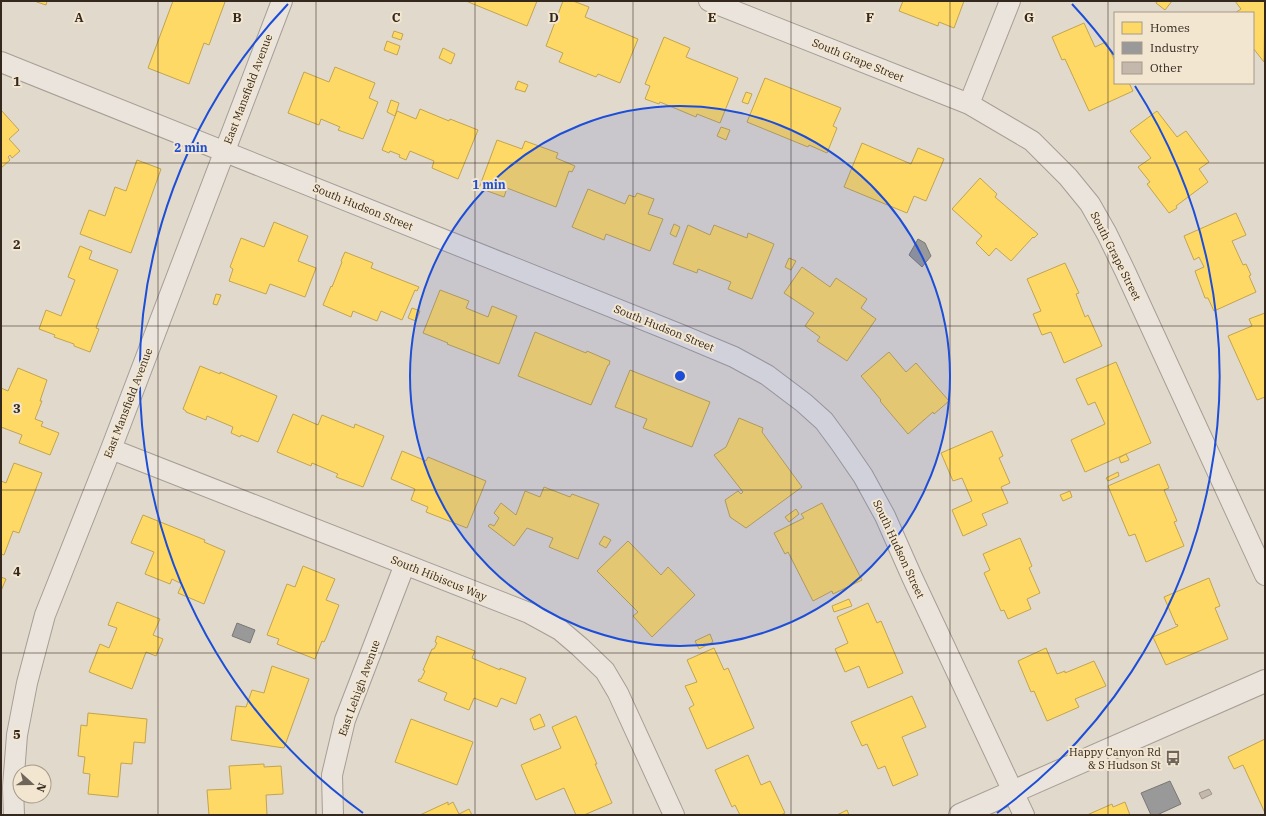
<svg xmlns="http://www.w3.org/2000/svg" width="1266" height="816" viewBox="0 0 1266 816" font-family="'IBM Plex Serif',serif">
  <style>
    .homes { fill: #ffd966; stroke: #c2a450 }
    .industry { fill: #999; stroke: #7a7774 }
    .building { fill: #c4b7ac; stroke: #a0958b }
    .lines { fill: none; stroke-linecap: round; stroke-linejoin: round }
    .minor-casing { stroke: #a69e95; stroke-width: 22 }
    .tertiary-casing { stroke: #a69e95; stroke-width: 24 }
    .minor { stroke: #eae4dc; stroke-width: 20 }
    .tertiary { stroke: #eae4dc; stroke-width: 22 }
    .grid { fill: none; stroke: #33271e; stroke-width: 1; stroke-opacity: 0.55 }
    .ring { fill: none; stroke: #1d4ed8; stroke-width: 2 }
    .labels { text-anchor: middle; dominant-baseline: central; stroke-width: 4; stroke-linejoin: round; paint-order: stroke }
    .street-label { font-size: 11px; fill: #33271e; stroke: #f2e6d1 }
    .poi-label { font-size: 11px; fill: #33271e; stroke: #f2e6d1; text-anchor: end }
    .grid-label { font-size: 13px; text-anchor: middle; font-weight: bold; fill: #33271e; stroke: #f2e6d1; stroke-width: 4; stroke-linejoin: round; paint-order: stroke }
    .centre { fill: #1d4ed8; stroke: #f2e6d1; stroke-width: 2 }
    .ring-label { font-size: 12px; text-anchor: middle; font-weight: bold; fill: #1d4ed8; stroke: #f2e6d1; stroke-width: 4; stroke-linejoin: round; paint-order: stroke }
  </style>
  <rect width="100%" height="100%" fill="#e1d9cb"/>
  <path class="homes" d="M34 1H47L46 5Z
    M173 1H222L225 2 209 45 204 43 189 84 148 68Z
    M466 1H537L527 26Z
    M563 1H573L589 7 585 17 638 39 620 83 598 74 596 77 559 62 563 53 546 46Z
    M903 1H964L954 28 939 22 938 26 899 11Z
    M1157 1H1172L1165 10 1156 3Z
    M1235 1H1265L1264 62 1253 48V13H1235L1241 9Z
    M1084 23 1095 47 1106 42 1115 61V83H1129L1133 91 1089 111 1065 59 1062 60 1052 37Z
    M394 31 403 34 401 40 392 37Z
    M664 37 690 48 686 57 738 78 720 123 697 114 696 117 660 102 659 104 645 99 650 86 645 84Z
    M387 41 400 46 397 55 384 50Z
    M443 48 455 54 451 64 439 58Z
    M335 67 375 83 369 98 378 102 363 139 338 130 340 127 321 119 319 125 288 113 304 72 329 82Z
    M765 78 841 108 833 126 837 128 827 153 809 145 808 147 747 122Z
    M518 81 528 85 525 92 515 89Z
    M746 92 752 94 748 104 742 102Z
    M391 100 399 103 395 116 387 112Z
    M420 109 449 121 450 119 478 130 458 179 432 168 434 161 410 151 406 160 399 157 400 155 390 151 389 153 382 150 397 111 416 119Z
    M1 110 19 130 9 139 20 151 12 158 10 155 8 157 10 160 1 168Z
    M1157 111 1177 137 1186 131 1209 162 1199 169 1208 182 1176 206 1177 208 1169 213 1147 184 1150 182 1138 167 1151 158 1130 131Z
    M721 127 730 130 726 140 717 136Z
    M497 140 522 149 525 141 558 153 556 158 575 166 572 172 569 171 556 207 507 188 504 197 479 188Z
    M862 143 911 164 918 148 944 159 926 201 914 196 907 213 844 187Z
    M137 160 161 169 131 253 80 234 89 210 105 216 115 187 126 191Z
    M980 178 997 194 995 197 1038 234 1034 238 1033 237 1011 261 996 248 989 256 976 243 982 236 952 209Z
    M588 189 625 204 629 195 635 197 637 193 654 199 648 214 663 219 650 251 606 234 604 240 572 227Z
    M1236 213 1246 235 1232 241 1243 265 1246 264 1251 275 1249 276 1256 292 1214 311 1208 298H1205L1195 271 1204 267 1199 257 1194 260 1184 236Z
    M274 222 308 236 298 261 316 268 305 297 270 284 266 294 229 281 233 269 230 267 241 238 264 247Z
    M674 224 680 227 676 237 670 234Z
    M688 225 710 235 714 225 747 238 748 233 774 244 752 299 728 289 731 282 698 269 697 273 673 264Z
    M80 246 92 251 89 259 118 270 96 328 99 329 90 352 74 346V344L54 337 55 335 39 329 46 310 61 316 75 280 68 277Z
    M345 252 373 263 371 268 419 287 417 291 415 290 402 320 381 311 377 321 353 311 351 317 323 305 331 286 332 287 342 262 341 261Z
    M789 258 796 261 791 270 785 267Z
    M1065 263 1079 293 1076 294 1085 317 1088 315 1102 346 1064 363 1051 332 1042 335 1033 314 1041 311 1027 279Z
    M802 267 830 287 836 278 867 299 861 308 876 319 847 361 817 341 820 337 805 326 814 313 784 293Z
    M440 290 469 301 466 308 488 317 492 306 517 316 499 364 447 344 448 343 423 333Z
    M216 294 221 295 217 305 213 304Z
    M412 308 420 311 416 321 408 318Z
    M1265 313V397L1257 400 1228 336 1252 326 1249 319Z
    M535 332 586 353 587 351 610 361 609 365H608L591 405 518 376Z
    M889 352 906 372 916 363 949 401 934 414 933 412 908 434 880 401 881 400 861 376Z
    M1116 362 1151 443 1085 472 1071 440 1105 424 1095 402 1088 405 1076 379Z
    M200 366 220 374V372L277 396 258 442 241 435 240 437 231 433 233 427 207 416 206 420 186 412V411L183 409Z
    M18 368 47 380 40 401H42L35 419 43 422 41 426 59 433 50 455 19 443 22 435 1 427V388L8 391Z
    M630 370 710 402 692 447 643 428 647 419 615 407Z
    M293 414 318 425 322 415 354 428 355 424 384 436 363 487 336 477 338 474 312 463 311 466 277 452Z
    M739 418 763 428 762 432 802 487 746 528 730 517 725 500 738 491 741 494 743 492 714 455 726 447Z
    M992 431 1003 456 999 458 1010 483 1001 487 1008 503 982 514 987 525 963 536 952 510 972 501 962 478 953 481 941 453Z
    M402 451 426 461 428 457 486 481 467 528 426 512 428 507 411 500 415 489 391 479Z
    M1126 454 1129 460 1121 463 1119 458Z
    M14 463 42 473 19 533 13 531 4 555 1 554V481L6 483Z
    M1159 464 1169 488 1164 490 1177 521 1174 522 1184 546 1146 562 1135 534 1129 536 1108 486Z
    M1118 472 1119 476 1108 481 1106 478Z
    M544 487 570 497 572 494 599 504 578 559 549 547 553 538 527 528 514 546 488 526 490 524 494 526 499 518 494 513 501 503 516 515 525 491 540 497Z
    M1070 491 1072 497 1063 501 1060 495Z
    M822 503 862 580 833 594 832 591 813 601 788 552 785 554 774 533 804 518 801 514Z
    M796 509 799 514 789 522 785 517Z
    M143 515 205 540 204 542 225 551 204 604 178 593 182 584 172 579 170 584 145 574 154 552 131 543Z
    M604 536 611 540 606 548 599 544Z
    M1020 538 1032 566 1029 568 1040 593 1027 599 1031 609 1008 619 1004 610 1001 611 984 573 990 570 983 554Z
    M628 541 661 575 668 567 695 595 652 637 633 616 638 612 597 571Z
    M303 566 335 579 326 600 339 605 326 638 324 642 322 641 315 659 277 644 279 639 267 635 287 584 295 587Z
    M1 577 6 579 1 591Z
    M1209 578 1220 606 1215 608 1228 639 1166 665 1153 637 1178 626 1177 624 1176 625 1164 597Z
    M849 599 852 606 834 612 832 606Z
    M117 602 160 619 153 635 163 639 156 656 146 652 132 689 89 672 100 644 109 648 117 628 108 625Z
    M868 603 877 623 881 621 903 673 868 688 859 666 845 672 835 649 848 643 837 617Z
    M710 634 713 642 699 649 695 641Z
    M437 636 475 651 472 658 500 670V668L526 678 516 704 501 698 497 707 474 698 469 710 444 700 447 693 418 681 419 679H421L425 671 423 670 432 649H434L437 643 435 642Z
    M714 648 724 670 728 668 754 728 707 749 689 708 694 705 685 686 697 682 687 660Z
    M1046 648 1057 674 1065 671V673L1094 661 1106 686 1075 699 1079 707 1047 721 1034 691 1031 692 1018 661Z
    M272 666 309 679 284 748 231 740 236 706 246 707 252 690 264 693Z
    M912 696 926 727 902 737 918 775 893 786 885 766 878 769 867 744 862 746 851 722Z
    M88 713 147 719 145 743 134 742 132 764 121 763 118 797 88 794 90 774 83 773 85 757 78 756 81 725 87 726Z
    M540 714 545 726 534 730 530 719Z
    M576 716 597 764H595L612 803 584 815H576L564 788 536 800 521 765 561 748 552 727Z
    M411 719 473 742 457 785 395 762Z
    M1265 739V813L1243 765 1234 769 1228 757Z
    M748 755 761 785 770 781 785 813 781 815H740L735 805 732 807 715 770Z
    M264 764V767L281 766 283 791V794L266 795 267 815H209L207 790 231 789 229 766Z
    M448 802V805L453 802 459 814 469 809 472 815H420Z
    M1125 802 1130 815H1087L1112 804 1113 807Z
    M847 810 849 815H837Z"/>
  <path class="industry" d="M918 239 925 243 931 256 922 267 909 255Z
    M237 623 255 630 250 643 232 636Z
    M1170 781 1181 804 1157 815H1151L1141 793Z"/>
  <path class="building" d="M1209 789 1212 794 1202 799 1199 793Z"/>
  <g class="lines">
    <defs>
      <path id="minor" d="M709 1 969 104 1032 141 1068 177 1090 204 1107 234 1125 271 1265 575
        M1 62 679 334 734 357 767 375 804 403 824 421 841 444 863 476 885 516 912 577 1024 815
        M969 104 1010 1
        M111 449 529 613 560 630 580 647 605 671 618 693 674 815
        M14 815 13 787 17 735 27 683 45 615 111 449 282 1
        M333 815 332 775 345 720 405 564"/>
      <path id="tertiary" d="M960 815 1265 681"/>
    </defs>
    <use href="#minor" class="minor-casing"/>
    <use href="#tertiary" class="tertiary-casing"/>
    <use href="#minor" class="minor"/>
    <use href="#tertiary" class="tertiary"/>
  </g>
  <path class="grid" d="M158 1V815M316 1V815M475 1V815M633 1V815M791 1V815M950 1V815M1108 1V815M1 163H1265M1 326H1265M1 490H1265M1 653H1265"/>
  <circle cx="680" cy="376" r="270" fill="#1d4ed8" fill-opacity=".12"/>
  <g class="ring">
    <circle cx="680" cy="376" r="270"/>
    <path d="M363 813A540 540 0 0 1 288 4M1072 4A540 540 0 0 1 1114 55M1135 86A540 540 0 0 1 997 813"/>
  </g>
  <defs>
    <symbol id="bus-bare" viewBox="-9 -9 18 18"><path d="M-5-6H5V4H4V6H2V4H-2V6H-4V4H-5ZM-3.5-4V0h7V-4ZM-3.5 1.2v1.5H-2V1.2ZM2 1.2v1.5H3.5V1.2Z" fill="#70655b" stroke="#f2e6d1" stroke-width="2.5" paint-order="stroke"/></symbol>
  </defs>
  <g fill-rule="evenodd">
    <use href="#bus-bare" x="1162" y="747" width="22" height="22"/>
  </g>
  <g class="labels">
    <g class="street-label">
      <text transform="translate(858 60) rotate(22)">South Grape Street</text>
      <text transform="translate(248 89) rotate(-69)">East Mansfield Avenue</text>
      <text transform="translate(363 207) rotate(22)">South Hudson Street</text>
      <text transform="translate(1116 256) rotate(63)">South Grape Street</text>
      <text transform="translate(664 328) rotate(22)">South Hudson Street</text>
      <text transform="translate(128 403) rotate(-69)">East Mansfield Avenue</text>
      <text transform="translate(899 549) rotate(65)">South Hudson Street</text>
      <text transform="translate(439 578) rotate(22)">South Hibiscus Way</text>
      <text transform="translate(359 688) rotate(-70)">East Lehigh Avenue</text>
    </g>
    <g class="poi-label">
      <text x="1161" y="752">Happy Canyon Rd<tspan x="1161" dy="13">&amp; S Hudson St</tspan></text>
    </g>
  </g>
  <g class="grid-label">
    <text x="79" y="22">A</text>
    <text x="237" y="22">B</text>
    <text x="396" y="22">C</text>
    <text x="554" y="22">D</text>
    <text x="712" y="22">E</text>
    <text x="870" y="22">F</text>
    <text x="1029" y="22">G</text>
    <text x="17" y="86">1</text>
    <text x="17" y="249">2</text>
    <text x="17" y="413">3</text>
    <text x="17" y="576">4</text>
    <text x="17" y="739">5</text>
  </g>
  <circle cx="680" cy="376" r="6" class="centre"/>
  <g class="ring-label">
    <text x="191" y="152">2 min</text>
    <text x="489" y="189">1 min</text>
  </g>
  <rect width="1266" height="816" fill="none" stroke="#33271e" stroke-width="4"/>
  <rect x="1114" y="12" width="140" height="72" fill="#f2e6d1" stroke="#a69a89"/>
  <rect x="1122" y="22" width="20" height="12" fill="#ffd966" stroke="#a69a89"/>
  <text x="1150" y="32" font-size="12" fill="#33271e">Homes</text>
  <rect x="1122" y="42" width="20" height="12" fill="#999999" stroke="#a69a89"/>
  <text x="1150" y="52" font-size="12" fill="#33271e">Industry</text>
  <rect x="1122" y="62" width="20" height="12" fill="#c4b7ac" stroke="#a69a89"/>
  <text x="1150" y="72" font-size="12" fill="#33271e">Other</text>
  <g transform="translate(32 784) rotate(111)"><circle r="19" fill="#f2e6d1" stroke="#a69a89"/>
  <path d="M0-3L7 15L0 10L-7 15Z" fill="#70655b"/>
  <text y="-6" font-size="11" font-weight="bold" text-anchor="middle" fill="#33271e">N</text>
  </g>
</svg>
